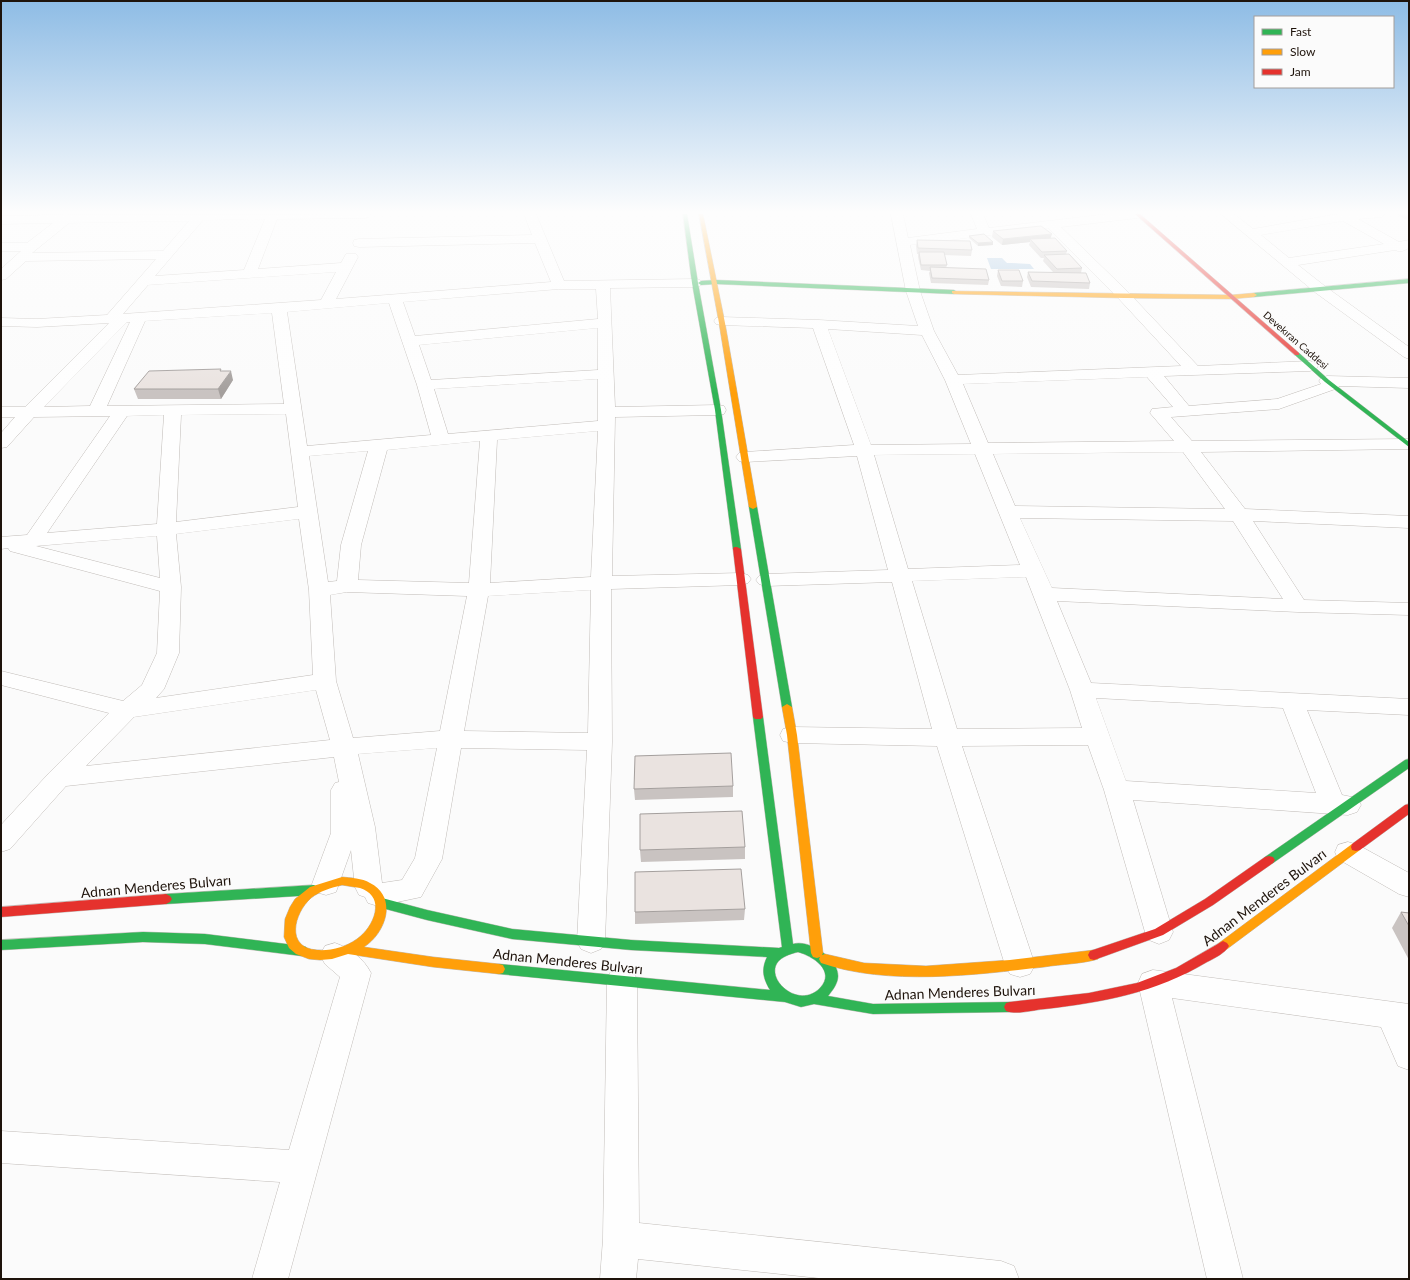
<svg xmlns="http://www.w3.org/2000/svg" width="1410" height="1280" viewBox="0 0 1410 1280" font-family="Lato,sans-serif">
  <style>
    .water { fill: #a8c7e1 }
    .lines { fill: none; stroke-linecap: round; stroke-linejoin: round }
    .street-casing { stroke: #c1bcb8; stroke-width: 1 }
    .fast-casing { stroke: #c1bcb8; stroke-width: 1 }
    .slow-casing { stroke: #c1bcb8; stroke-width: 1 }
    .jam-casing { stroke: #c1bcb8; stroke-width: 1 }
    .street { fill: #fefefe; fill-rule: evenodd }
    .fast { fill: #30b455; fill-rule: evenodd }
    .slow { fill: #ff9f0a; fill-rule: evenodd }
    .jam { fill: #e5322d; fill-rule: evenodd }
    .wall { fill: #c9c3c1 }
    .shaded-wall { fill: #a49f9d }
    .building { fill: #eae3e0; stroke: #a49f9d }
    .labels { text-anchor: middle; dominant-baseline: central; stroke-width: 3.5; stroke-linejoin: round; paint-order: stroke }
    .far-street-label { font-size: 10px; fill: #1e130b; stroke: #fbfbfb }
    .near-street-label { font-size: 14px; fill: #1e130b; stroke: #fbfbfb }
  </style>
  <rect width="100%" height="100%" fill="#fbfbfb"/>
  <path class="water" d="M987 258H1002L1007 263H1011L1030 264 1034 269H991Z"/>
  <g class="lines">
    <defs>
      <path id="street" d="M65 214 75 215 371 214 369 217 365 218 277 219 258 269 341 263 346 254H356L358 257 336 299 551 282 535 243 359 247 354 246 353 243 354 240 359 239 532 235 524 214H536L564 281 695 279 700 280 702 283 700 286 695 287 610 288 615 407 718 405 724 406 726 410 724 414 718 415 615 417 612 576 741 573 748 575 751 579 748 583 741 585 611 589 612 742 605 941 601 949 591 953 581 949 577 941 587 750 461 748 442 859 421 897 378 906 368 903 365 897 359 895 355 887 351 850 336 892 326 895 316 892 312 884 331 833V790L335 783 339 782 334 757 66 786 10 849 1 852V825L50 772 109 713 1 685V671L123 701 142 685 157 653 160 591 10 551 8 548 1 549V537L27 535 110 416 34 417 7 447 1 448V433L15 417H1V407H25L109 323 37 327 1 326V318L37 319 107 315 156 259 26 261 6 279 1 280V269L21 251H1V243H27L53 223 1 224V216L63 215ZM265 219 244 270 155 276 203 220ZM189 221 163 251 32 253 69 223ZM336 272 321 300 123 314 148 285ZM559 289H596L598 319 415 336 403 302ZM389 303 417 385 431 435 307 446 287 312ZM272 313 284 404 107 406 145 321ZM127 322H130L90 406 44 407ZM598 328V370L431 380 419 345ZM598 379V421L448 434 434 389ZM286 414 298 507 176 522 181 415ZM164 415 157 524 47 533 127 416ZM598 431 591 577 490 583 497 440ZM480 441 469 583 358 580 361 545 387 450ZM368 451 341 545 337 581 328 582 309 456ZM299 519 309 590 313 675 156 698 164 689 179 653 181 587 176 534ZM157 536 160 578 36 546ZM591 590 588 733 464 731 488 596ZM347 592 467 596 440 731 353 738 336 681 330 595ZM316 690 330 740 86 766 134 717ZM437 748 415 858 402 880 382 883 375 827 358 754Z
        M891 214H903L908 238 977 229 971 214H983L989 228 1108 214H1143L1141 217 1137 218 1061 227 1129 293 1198 366 1310 361 1316 363 1318 366 1316 369 1310 371 1164 376 1189 406 1277 399 1321 384 1319 381 1321 378 1327 376 1409 378V388L1339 386 1338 388 1279 409 1171 417 1192 441 1409 439 1408 449 1201 452 1245 509 1409 516V528L1253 521 1304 600 1409 603V615L1298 612 1057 601 1091 683 1409 699V715L1307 710 1342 795 1357 798 1361 805 1357 812 1348 815 1133 800 1173 932 1169 940 1159 944 1149 940 1145 932 1104 790 1088 745 962 746 1035 965 1030 974 1020 977 1010 974 1005 965 937 746 792 743 783 741 780 735 783 729 792 727 932 729 892 582 766 586 759 584 756 580 759 576 766 574 888 570 857 456 745 462 739 461 736 457 739 453 745 452 854 445 813 328 721 325 716 324 714 321 716 318 721 317 819 320 918 326 906 291ZM1048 228 1119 299 1181 366 958 375 934 331 920 291 910 245ZM828 329 922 335 945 380 971 444 871 445ZM1147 377 1173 407 1152 409 1150 413 1174 441 988 443 963 384ZM1183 452 1225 509 1015 506 993 454ZM975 454 1020 565 908 569 874 455ZM1020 518 1233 521 1283 599 1052 588ZM1026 577 1070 690 1082 728 957 729 912 581ZM1096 698 1283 708 1316 793 1126 781Z
        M1221 214H1234L1253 229 1338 214H1384L1382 217 1358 219 1399 242 1409 240V248C1404 250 1402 253 1395 250L1298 265 1326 287 1409 347V359L1404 357 1316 293ZM1343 221 1384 244 1289 258 1261 235Z
        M1348 842 1358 845 1409 873V897L1399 894 1338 859 1335 852 1338 845Z
        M335 943C350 948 364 959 371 973L288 1279H252L280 1182 1 1163V1131L289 1150 340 977 325 964 320 955 325 946Z
        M622 967 633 971 637 980 639 1223 1001 1261 1014 1266 1019 1279H828L638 1259 636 1279H600L603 1239 607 980 611 971Z
        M1153 970 1409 1004V1070L1398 1066 1381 1027 1172 998 1243 1279H1207L1138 983 1142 974Z"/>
      <path id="fast" d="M683 214H687L698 283 721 410 741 549 737 551 733 549 715 410 692 283Z
        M1409 279V283L1254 297 1251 295 1254 293Z
        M716 280 954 290 957 292 954 294 716 284 701 285 698 283 701 281Z
        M1295 353H1299L1329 380 1409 442V447L1325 382 1295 355Z
        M750 505H753L757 507 792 707 787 710 782 707 749 507Z
        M758 714 761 715 763 717 793 944C809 939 838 958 838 976 838 983 833 990 828 996L873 1004 1010 1002 1014 1003 1016 1007 1014 1011 1010 1012 873 1014 814 1004 801 1007 785 1002 499 974 495 973 493 969 495 965 499 964 770 990C763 978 761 970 767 957L631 950 512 939 427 920 382 908 378 906 376 903 378 900 382 898 427 910 512 929 631 940 779 948 782 947 753 717 755 715ZM798 952C813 956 836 971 820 988 796 1013 755 970 786 956 790 954 794 953 798 952Z
        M1409 759V768L1273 863 1269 864 1265 863 1263 860 1265 857 1405 760Z
        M314 885 318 887 320 890 318 893 314 895 166 904 162 902 160 899 162 896 166 894Z
        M143 932 205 934 302 946 306 947 308 951 306 955 302 956 205 944 143 942 1 950V940Z"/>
      <path id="slow" d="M699 214H703L725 323 757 507 753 509 749 507 719 323Z
        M952 291 1231 295 1254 293 1257 295 1254 297 1231 299 1124 298 954 294 952 293Z
        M787 704 792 707 797 735 823 953 822 955 825 954 864 963 926 966 1010 960 1094 950 1098 951 1100 955 1098 959C1082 964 1062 964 1044 967 975 975 888 986 821 963L819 959 820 957 817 958 813 957 811 953 787 735 782 707Z
        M1356 843 1360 844 1361 847 1360 850 1227 949 1223 951 1219 949 1217 946 1219 943 1352 844Z
        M342 877C351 878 362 878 370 883 398 897 386 933 364 947L433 957 499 964 503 965 505 969 503 973 499 974 433 967 348 954 332 959 320 960 309 959 296 954 289 948 284 937 285 919 290 907 295 899 310 887ZM342 885C348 886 354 887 360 888 387 897 374 927 357 939 346 947 331 951 317 950 285 948 294 913 311 898 320 891 331 888 342 885Z"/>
      <path id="jam" d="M1135 214H1140L1299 353V355H1295Z
        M734 547H737L741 549 763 717 761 719H755L753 717 733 549Z
        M1409 804V814L1360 850 1356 851 1352 850 1351 847 1352 844 1405 805Z
        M1269 856 1273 857 1275 860 1273 863 1213 905 1163 935 1094 960 1090 959 1088 955 1090 951 1155 929 1205 899 1265 857Z
        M166 894 170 896 172 899 170 902 166 904 1 917V907Z
        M1223 941 1227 943 1229 946C1225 953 1215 958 1207 962 1155 993 1104 1002 1045 1009 1033 1010 1017 1015 1006 1011L1004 1007 1006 1003 1010 1002 1089 993 1137 983 1176 968Z"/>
    </defs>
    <use href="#street" class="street-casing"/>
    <use href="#fast" class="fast-casing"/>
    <use href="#slow" class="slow-casing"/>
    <use href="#jam" class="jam-casing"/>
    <use href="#street" class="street"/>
    <use href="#fast" class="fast"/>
    <use href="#slow" class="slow"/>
    <use href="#jam" class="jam"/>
  </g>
  <path class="wall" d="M1398 214H1409V221L1398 215Z
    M993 231 1051 238 1067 251 1066 254 1082 268 1081 273 1090 283 1089 289 1031 287 1027 277 1028 272H1053L1043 261 1044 258H1041L1029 245 1030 242 1002 245 992 237Z
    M969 236 993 245 978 246 969 238Z
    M917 240 972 250 971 256 944 255 947 265 946 268 989 280 988 285 931 283 929 273 930 271 921 270 918 257V254H917L916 246Z
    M998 270 1023 281 1022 287 1001 286 997 276Z
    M221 369V371L233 380 221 399H138L134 389Z
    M733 786V797L635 800 634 789Z
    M745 847V859L641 862 640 850Z
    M745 909 744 920 635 924V912Z
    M1401 912 1409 913V960L1392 928Z"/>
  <path class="shaded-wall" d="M1052 234 1050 240 1030 239V242L1002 245 1003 239Z
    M993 242V245L978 246V243Z
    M231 371 233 380 221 399 218 389Z"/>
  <path class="building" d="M1041 226 1052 234 1003 239 993 231Z
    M984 234 993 242 978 243 969 236Z
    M1055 238 1067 251 1042 252 1030 239Z
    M917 240 970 241 972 250 918 248Z
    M919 252H944L947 265H921Z
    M1069 254 1082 268 1057 269 1044 255Z
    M930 267 986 269 989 280 932 278Z
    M998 270H1019L1023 281H1002Z
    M1028 272 1086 273 1090 283 1032 281Z
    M221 369 220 371H231L218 389H134L149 371Z
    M731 753 733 786 634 789 635 756Z
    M742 811 745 847 640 850V814Z
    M741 869 745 909 635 912V872Z
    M1401 912 1409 913V926Z"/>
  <linearGradient id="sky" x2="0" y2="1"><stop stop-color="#8ebce5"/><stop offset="0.54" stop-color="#fdfdfd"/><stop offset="1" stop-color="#fdfdfd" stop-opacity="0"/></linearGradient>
  <rect width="1410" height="393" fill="url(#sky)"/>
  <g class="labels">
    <g class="far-street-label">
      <text transform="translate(1296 340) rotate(41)">Devekıran Caddesi</text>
    </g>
    <g class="near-street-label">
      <text transform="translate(156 886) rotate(-5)">Adnan Menderes Bulvarı</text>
      <text transform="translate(1264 897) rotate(-37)">Adnan Menderes Bulvarı</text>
      <text transform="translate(568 961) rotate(6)">Adnan Menderes Bulvarı</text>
      <text transform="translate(960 992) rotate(-2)">Adnan Menderes Bulvarı</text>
    </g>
  </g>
  <rect width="1410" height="1280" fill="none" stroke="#1e130b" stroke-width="4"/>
  <rect x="1254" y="16" width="140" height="72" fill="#fbfbfb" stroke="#a39e9b"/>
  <rect x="1262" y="29" width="20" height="6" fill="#30b455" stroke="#a39e9b"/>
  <text x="1290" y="36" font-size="12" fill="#1e130b">Fast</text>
  <rect x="1262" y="49" width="20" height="6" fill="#ff9f0a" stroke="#a39e9b"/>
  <text x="1290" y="56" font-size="12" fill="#1e130b">Slow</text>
  <rect x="1262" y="69" width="20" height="6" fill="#e5322d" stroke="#a39e9b"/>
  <text x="1290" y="76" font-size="12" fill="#1e130b">Jam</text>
</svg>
